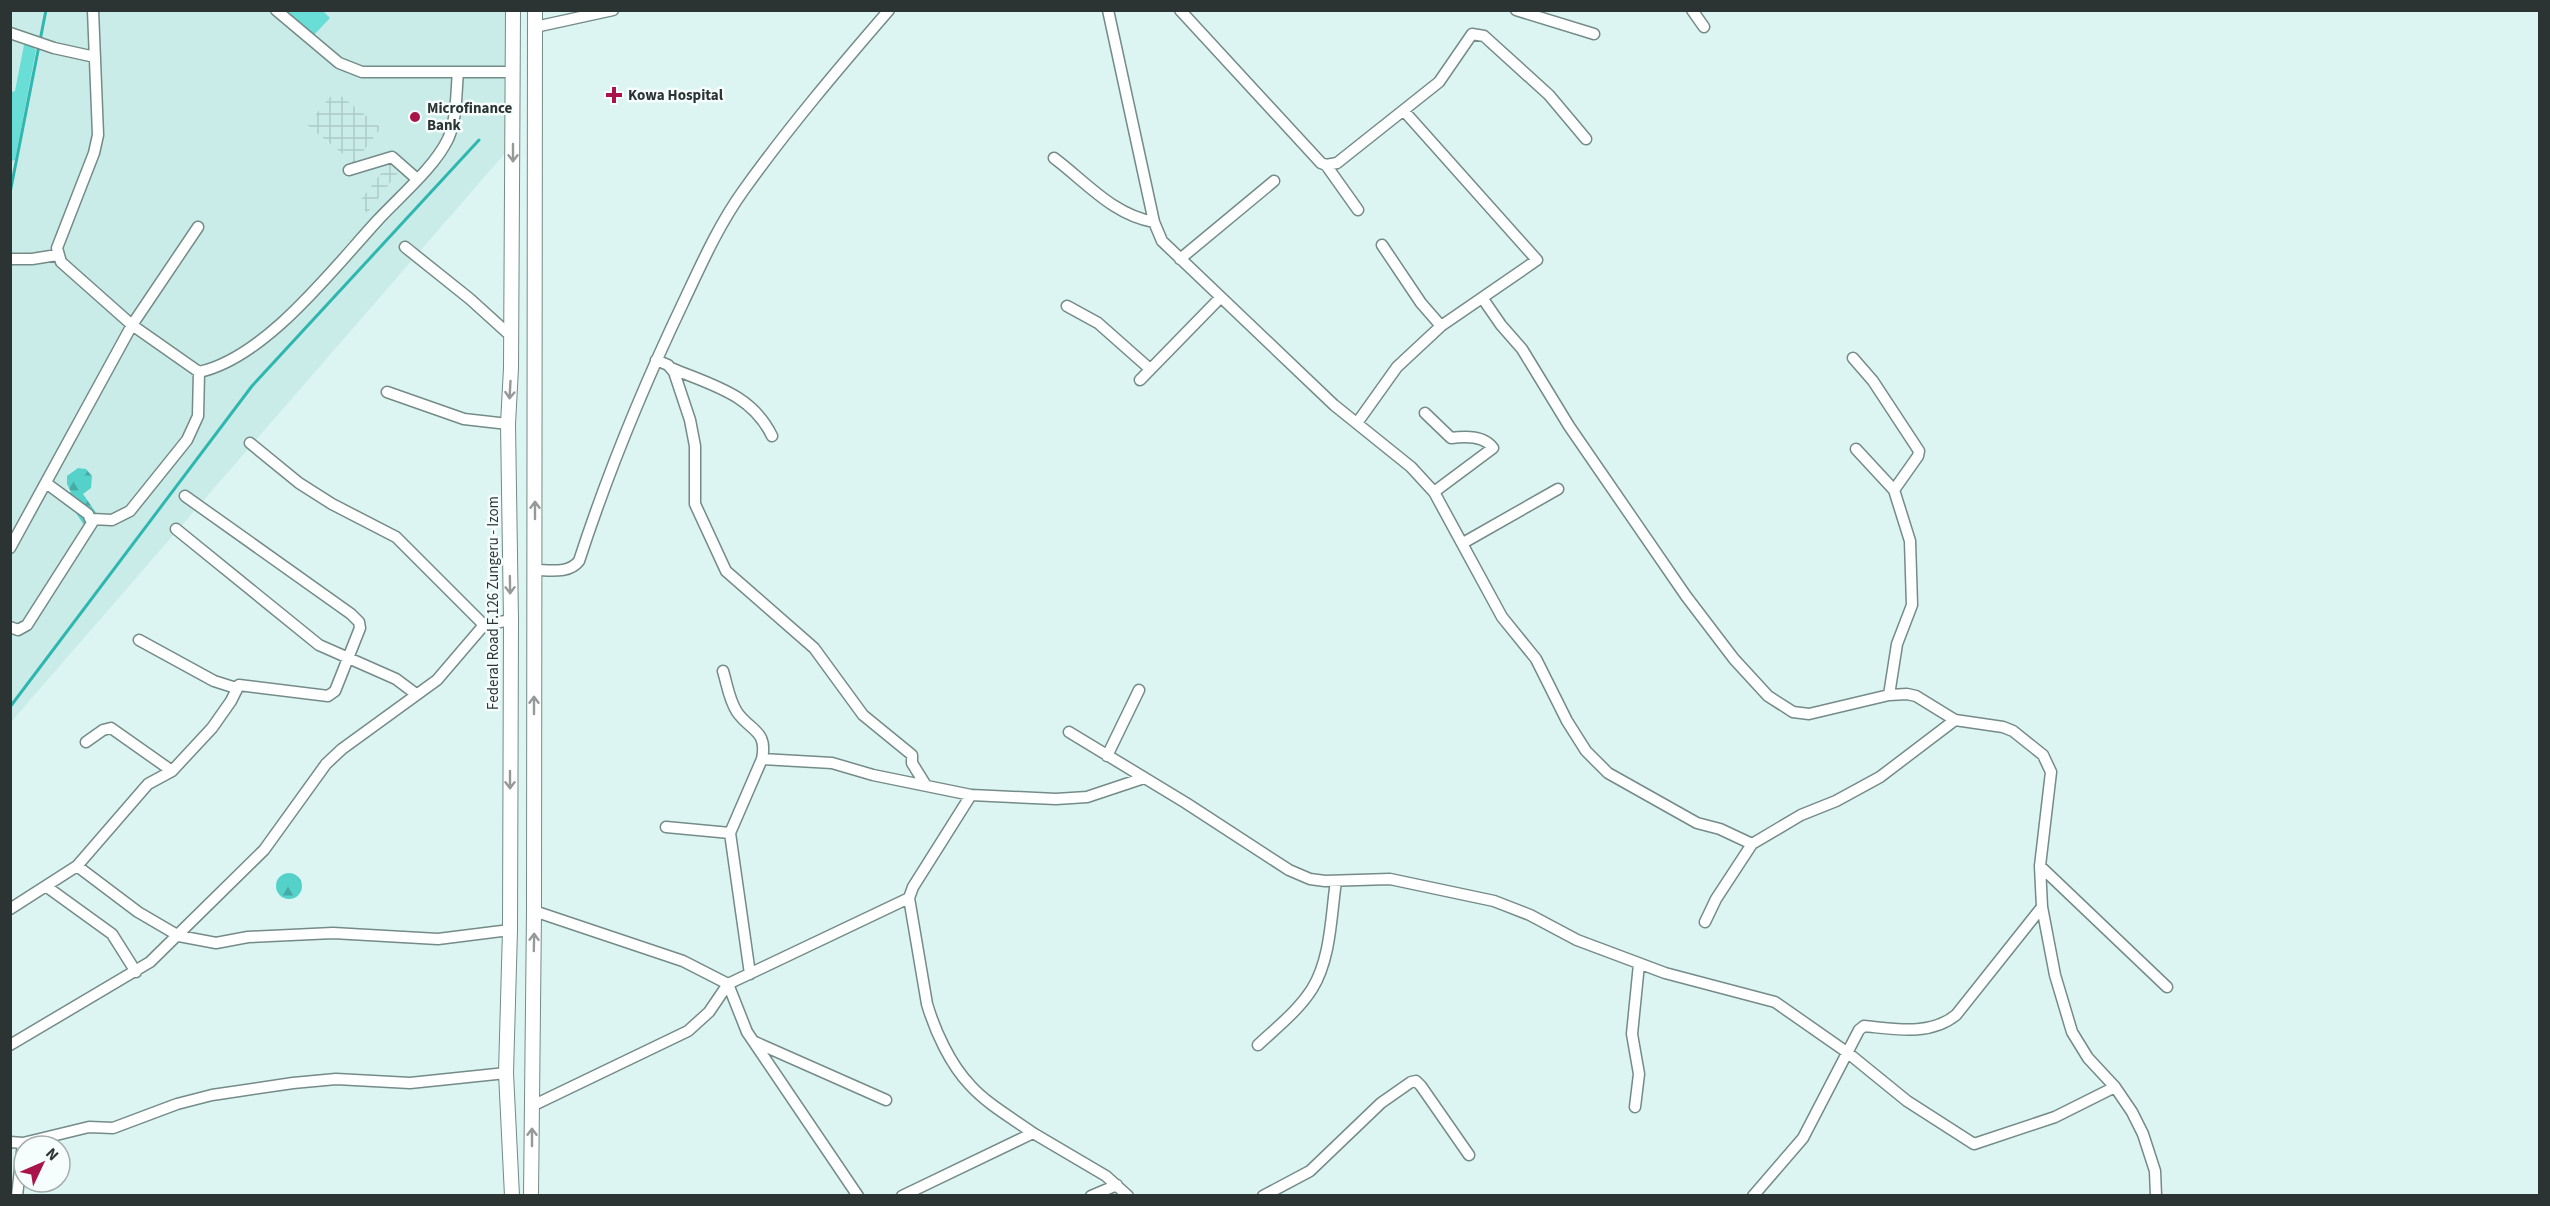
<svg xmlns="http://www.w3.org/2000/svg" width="2550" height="1206" viewBox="0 0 2550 1206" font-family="'Source Sans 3',sans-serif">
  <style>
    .built { fill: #c9ece8 }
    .industrial { fill: url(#industrial-grid) }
    .grass { fill: #68ded6 }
    .forest { fill: url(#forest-firs) }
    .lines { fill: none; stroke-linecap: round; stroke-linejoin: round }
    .stream { stroke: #2fb6ae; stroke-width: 3 }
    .minor-casing { stroke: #748b88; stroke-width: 13 }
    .major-casing { stroke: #748b88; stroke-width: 16 }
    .minor { stroke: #fff; stroke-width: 10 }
    .major { stroke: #fff; stroke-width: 14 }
    .oneway { stroke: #959a99 }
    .poi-dot { fill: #a91548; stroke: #f5fefd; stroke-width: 2 }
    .labels { text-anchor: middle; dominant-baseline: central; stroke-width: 5; stroke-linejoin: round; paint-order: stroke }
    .poi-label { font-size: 15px; font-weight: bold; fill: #2b3433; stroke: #f5fefd; text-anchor: start }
    .street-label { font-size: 15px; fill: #2b3433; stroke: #f5fefd }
  </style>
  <defs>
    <pattern id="industrial-grid" width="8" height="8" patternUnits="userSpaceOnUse" patternTransform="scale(1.5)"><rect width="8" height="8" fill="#c9ece8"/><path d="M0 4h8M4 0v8" fill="none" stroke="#adcbc7"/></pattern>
    <pattern id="forest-firs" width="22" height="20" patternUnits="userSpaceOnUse" patternTransform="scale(1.5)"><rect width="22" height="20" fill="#54d2ca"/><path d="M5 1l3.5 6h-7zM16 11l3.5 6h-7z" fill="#46aba5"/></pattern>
  </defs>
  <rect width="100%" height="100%" fill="#dcf5f2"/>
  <path class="built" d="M11 11H508L513 144 11 722Z"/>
  <path class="industrial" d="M335 91 381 128 354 163 307 125Z
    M389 163 399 171 367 213 359 202Z"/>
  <path class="grass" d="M280 11H323L330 18 313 36Z
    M25 40 36 50 15 160 11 161V92L15 91Z"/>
  <path class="forest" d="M78 468 86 469 92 476 91 488 83 494 97 514 95 526 84 525 76 513 64 504V492H71L67 484V476Z
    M276 886a13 13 0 1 1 26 0a13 13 0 1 1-26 0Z"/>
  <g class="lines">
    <path class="stream" d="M10 193 46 10
      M10 707 252 386 479 140"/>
    <defs>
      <path id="minor" d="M93 10 98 135 94 153 57 248 61 262 132 325 199 372C265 358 332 270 377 221 399 197 434 168 448 139 457 119 456 93 458 72
        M276 10 339 63 362 72H513
        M1108 10 1154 222 1162 241 1334 405 1411 467 1434 492 1502 617 1536 659 1567 721 1586 751 1608 773 1697 823 1720 829 1752 844
        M1180 10 1321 163 1326 165 1337 163 1439 82 1472 34 1484 36 1549 95 1586 139
        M1516 10 1594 34
        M1692 10 1704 27
        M535 27 613 10
        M10 33 54 48 95 57
        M1054 158C1086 182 1113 215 1154 222
        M1326 165 1358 210
        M349 170 392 157 417 179
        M1382 245 1421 303 1441 326
        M405 247 470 299 512 337
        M10 259H32L57 255
        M1180 259 1274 181
        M1483 299 1501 325 1522 349 1569 426 1686 596 1734 659 1768 696 1793 712 1809 714 1889 695 1907 694 1916 696 1955 720 2003 727 2013 731 2043 755 2051 772 2040 866 2042 907 2055 975 2072 1032 2088 1058 2115 1087 2132 1112 2143 1134 2155 1171 2156 1196
        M1067 306 1098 323 1150 369
        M1853 358 1873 381 1919 451 1918 456 1894 490
        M656 360 668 365 674 372 690 420 695 446V504L726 571 814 648 863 715 912 755V763L925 784
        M671 368C711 385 752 394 772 436
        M1140 380 1220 298
        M387 392 464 419 508 424
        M1425 413 1451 438C1465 436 1484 435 1493 448L1434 492
        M1357 423 1397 367 1441 326 1537 260 1404 111
        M250 443 299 483 332 504 396 537 484 625
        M1856 449 1894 490 1910 541 1912 605 1897 644 1889 695
        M92 519 112 520 130 511 187 440 198 416 199 372
        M176 529 319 645 396 679 416 694
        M1463 543 1558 489
        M10 548 132 325 198 227
        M534 570C550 570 569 574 579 561 608 472 643 387 683 303 701 265 718 226 743 191 788 128 838 69 889 10
        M10 627 18 630 27 625 92 523 88 514 46 483
        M139 640 214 681 236 688 239 685 328 696 335 691 360 628 359 622 351 614 185 496
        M723 671C727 684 729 700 737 712 750 731 768 730 762 759L730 833
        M1069 732 1186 803 1289 870 1310 879 1325 881 1390 879 1494 901 1530 915 1577 940 1665 973 1775 1002 1848 1053 1907 1101 1974 1144 2055 1117 2115 1087
        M86 742 103 730 111 728 172 771
        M1107 756 1139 690
        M762 759 832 763 873 775 971 795 992 796 1056 799 1087 797 1144 778
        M971 795 913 887 909 898 927 1004C935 1031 950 1064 970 1085 987 1104 1012 1118 1033 1133
        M666 827 730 833 750 974
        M77 866 138 912 179 936 216 943 248 937 333 933 438 939 510 930
        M2040 866 2167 987
        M47 887 112 934 136 972
        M10 909 77 866 148 784 172 771 212 728 231 701 239 685
        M534 911 683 961 728 984 747 1032 858 1196
        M1705 922 1716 899 1752 844 1801 815 1836 801 1880 777 1955 720
        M755 1042 886 1100
        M10 1045 150 962 264 850 326 764 342 749 437 680 484 625 511 620
        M1258 1045C1276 1028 1298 1011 1312 989 1331 959 1331 915 1336 881
        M532 1106 688 1031 709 1012 728 984 909 898
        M1635 1107 1639 1074 1632 1034 1639 964
        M10 1142 23 1143 89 1127 113 1128 177 1104 212 1095 293 1083 336 1079 410 1083 506 1073
        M17 1196 23 1143
        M902 1196 1033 1133 1106 1176 1128 1196
        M1091 1196 1117 1185
        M1263 1196 1310 1171 1381 1103 1411 1082 1416 1081 1421 1086 1469 1155
        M1753 1196 1803 1138 1859 1030 1864 1026C1895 1029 1930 1036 1956 1015L2042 907"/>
      <path id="major" d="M512 1196 506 1073 510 930 511 620 508 424 511 368 513 10
        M531 1196 534 911 535 10"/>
    </defs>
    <use href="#minor" class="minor-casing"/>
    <use href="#major" class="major-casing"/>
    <use href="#minor" class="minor"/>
    <use href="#major" class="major"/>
  </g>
  <defs><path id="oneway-shaft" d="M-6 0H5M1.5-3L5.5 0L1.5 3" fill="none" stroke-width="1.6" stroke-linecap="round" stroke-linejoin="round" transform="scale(1.5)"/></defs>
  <g class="oneway">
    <use href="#oneway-shaft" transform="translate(513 153) rotate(90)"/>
    <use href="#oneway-shaft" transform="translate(510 390) rotate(93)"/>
    <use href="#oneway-shaft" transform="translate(535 510) rotate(-90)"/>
    <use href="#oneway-shaft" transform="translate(510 585) rotate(89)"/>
    <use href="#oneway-shaft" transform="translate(534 705) rotate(-90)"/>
    <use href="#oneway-shaft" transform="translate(510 780) rotate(90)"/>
    <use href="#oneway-shaft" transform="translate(534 942) rotate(-89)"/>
    <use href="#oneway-shaft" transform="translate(532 1137) rotate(-90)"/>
  </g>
  <g class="poi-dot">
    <path d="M611 86h6v6h6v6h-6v6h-6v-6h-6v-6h6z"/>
    <circle cx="415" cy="117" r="6"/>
  </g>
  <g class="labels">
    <g class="poi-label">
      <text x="628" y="95">Kowa Hospital</text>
      <text x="427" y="108">Microfinance<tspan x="427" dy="17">Bank</tspan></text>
    </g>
    <g class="street-label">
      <text transform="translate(493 603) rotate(-90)">Federal Road F.126 Zungeru - Izom</text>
    </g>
  </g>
  <rect width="2550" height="1206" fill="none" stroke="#2b3433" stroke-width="24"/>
  <g transform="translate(42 1164) rotate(46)"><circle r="28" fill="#f5fefd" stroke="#a4adac" stroke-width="1.5"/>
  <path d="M0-4.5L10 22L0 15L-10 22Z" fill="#a91548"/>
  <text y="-9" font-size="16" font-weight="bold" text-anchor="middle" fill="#2b3433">N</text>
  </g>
</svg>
